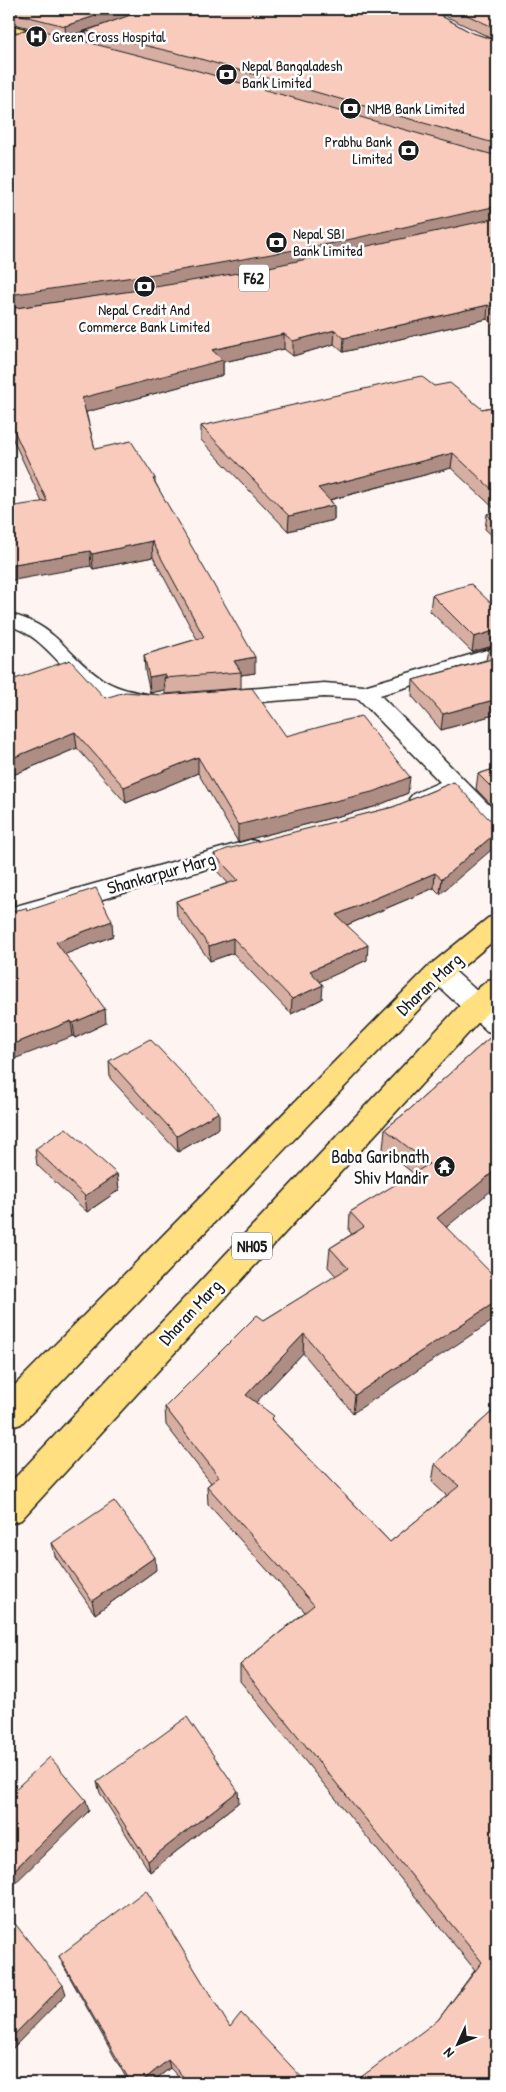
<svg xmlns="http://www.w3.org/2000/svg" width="506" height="2092" viewBox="0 0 506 2092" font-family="'Patrick Hand',sans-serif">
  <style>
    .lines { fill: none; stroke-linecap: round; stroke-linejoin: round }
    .minor-casing { stroke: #1c1c1c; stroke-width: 3 }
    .major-casing { stroke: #1c1c1c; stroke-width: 3 }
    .minor { fill: #fff; fill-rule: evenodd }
    .major { fill: #ffdf80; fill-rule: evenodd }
    .wall { fill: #d6afa2; stroke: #1c1c1c; fill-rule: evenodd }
    .shaded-wall { fill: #ae8e84; stroke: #1c1c1c }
    .building { fill: #f9cbbc; stroke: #1c1c1c }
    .labels { text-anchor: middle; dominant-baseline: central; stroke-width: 5; stroke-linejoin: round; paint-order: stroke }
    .far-poi-label { font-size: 15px; fill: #1c1c1c; stroke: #fff; text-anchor: start }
    .shield { fill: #fff; stroke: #606060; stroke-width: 1 }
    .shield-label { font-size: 16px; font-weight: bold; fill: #1c1c1c }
    .street-label { font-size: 18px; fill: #1c1c1c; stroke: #fff }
    .poi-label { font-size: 18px; fill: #1c1c1c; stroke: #fff; text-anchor: end }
  </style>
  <rect width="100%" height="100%" fill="#fef5f2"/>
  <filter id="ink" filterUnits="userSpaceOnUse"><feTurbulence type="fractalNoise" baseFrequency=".02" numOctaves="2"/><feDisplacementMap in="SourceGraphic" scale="10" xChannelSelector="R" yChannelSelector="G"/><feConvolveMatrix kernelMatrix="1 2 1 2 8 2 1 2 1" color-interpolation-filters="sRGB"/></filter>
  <g filter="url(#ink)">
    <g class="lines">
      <defs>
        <path id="minor" d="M156 9 169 10 72 46 68 47 62 43 64 40Z
          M9 614C56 624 66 655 102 679 120 691 140 692 161 697L164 702 161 707C149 710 138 707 127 704 113 701 99 697 87 688 61 670 42 634 9 626Z
          M497 647V660L380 695 497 813V835L488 833 453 794 421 807 413 804 409 799 413 794 440 782 359 699 324 697 221 705 213 703 210 698 213 693 221 691 324 683 364 686Z
          M250 840 259 842 262 848 259 854 9 926V908Z
          M439 963 448 965 497 1009V1034L487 1031 430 979 426 972 430 965Z"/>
        <path id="major" d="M9 25 61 38 63 41 57 45 9 32Z
          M497 915V938L448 979 21 1424 9 1428V1391L430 965 488 918Z
          M497 978V1002L21 1520 9 1524V1484L467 998 488 980Z"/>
      </defs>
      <use href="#minor" class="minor-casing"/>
      <use href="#major" class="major-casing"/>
      <use href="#minor" class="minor"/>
      <use href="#major" class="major"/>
    </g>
    <path class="wall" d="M9 9H497V328L487 319 343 352 334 344 293 356 284 349 223 362V375L86 412 95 449 155 478V482L255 673 241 675V688L165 694V690L150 693 145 670 144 655 197 639 153 557 93 569 42 502 9 431ZM431 10H433L497 41 470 32ZM14 24 30 28 15 33ZM96 27 86 31 87 42 68 37Z
      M434 386 482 409 497 406V511L451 468 330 500 334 505V520L288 531 201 440V426Z
      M497 511V540L485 529 487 514Z
      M432 595 497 609V646L496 645 472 652 430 611Z
      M497 646V714L441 730 412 696 413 680 486 660 488 650Z
      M9 681 105 698 286 736 408 793 374 807 238 842 198 773 126 803 77 748 13 775 9 770Z
      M497 768V811L476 789 478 774Z
      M454 782 440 894 434 888 347 925 367 960 320 981 322 999 291 1014 233 953 210 961 177 916 176 901 228 883 215 869 214 854 393 807Z
      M27 911 113 936 65 954 106 1023 75 1038 73 1036Z
      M497 1031 447 1227 353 1413 303 1353 256 1402 274 1422 390 1542 447 1496 432 1482 435 1464 497 1407V2083L438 2020 475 1970 240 1681V1665L305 1612 208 1504 207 1486 211 1483 166 1425 165 1407 264 1320 336 1276 328 1267 330 1248 352 1234 349 1231 350 1212 414 1174 383 1149 385 1129 409 1110Z
      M109 1061 219 1128 178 1152 110 1078Z
      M35 1149 117 1174 119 1190 87 1212 37 1165Z
      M52 1543 156 1570 95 1614 55 1556Z
      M97 1782 239 1802 150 1872 100 1793Z
      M59 1956 230 2027 307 2083H184L170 2068 151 2083H129L63 1965Z"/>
    <path class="shaded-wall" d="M116 9H151L66 37 65 26Z
      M14 23 15 35 9 37V25Z
      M497 206V219L334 256 176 285 9 309V295Z
      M488 305 487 319 343 352 344 338Z
      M335 330 334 344 293 356V341Z
      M284 334V349L223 362V375L83 413 82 398 212 350Z
      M453 453 451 468 317 503 318 488Z
      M334 505V520L288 531 289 516Z
      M152 541 153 557 93 569 92 554Z
      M90 551 91 566 9 581V565Z
      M497 630 496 645 472 652 474 637Z
      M255 657V673L241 675V672L234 661Z
      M165 674V678H164L165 690 150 693 149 677Z
      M497 699V714L441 730 443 714Z
      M75 732 77 748 13 775 10 759Z
      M198 757V773L126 803 124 787Z
      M410 777 408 793 374 807 238 842V825Z
      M497 832V845L440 894 442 879Z
      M435 873 434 888 335 930 336 915Z
      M13 890 15 904 9 907V891Z
      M112 921 113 936 58 957 56 942Z
      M233 938V953L210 961 209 946Z
      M368 945 367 960 310 986V971Z
      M323 985 322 999 291 1014 292 999Z
      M105 1009 106 1023 75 1038 73 1023Z
      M71 1021 73 1036 9 1061V1046Z
      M219 1112V1128L178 1152 177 1136Z
      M497 1145V1162L491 1151Z
      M497 1169V1186L434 1237 437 1218Z
      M117 1174 119 1190 87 1212 85 1196Z
      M497 1301V1318L353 1413 355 1395Z
      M304 1334 303 1353 246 1413V1395Z
      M155 1557 156 1570 95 1614 92 1601Z
      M238 1791 239 1802 150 1872 148 1861Z
      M86 1800 89 1811 9 1889V1875Z
      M63 1985 66 1994 9 2052V2040Z
      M168 2060 170 2068 151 2083H140Z"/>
    <path class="building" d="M9 9H116L65 26 9 12Z
      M147 9H429L470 32 497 41V144L197 58 86 31Z
      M454 9H497V29Z
      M9 21 14 23 9 25Z
      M32 28 188 68 497 156V206L334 243 175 271 9 295V35Z
      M497 218V312L488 305 344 338 335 330 293 341 284 334 212 350 223 360 82 398 95 449 131 441 155 478 153 479 255 657 234 661 241 672 164 678 167 677 165 674 149 677 144 655 204 637 152 541 92 554 90 551 9 565V507L47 501 9 420V309L132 291 255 270 438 231Z
      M421 376 434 386 450 383 482 409 497 406V494L453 453 318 488 334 505 289 516 201 426Z
      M497 511V523L487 514Z
      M471 584 497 609V630L474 637 432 595Z
      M497 646V699L443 714 413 680 496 658 488 650Z
      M70 660 105 698 125 692 162 695 252 688 286 736 361 716 410 777 376 791 238 825 198 757 124 787 75 732 10 759 9 757V681Z
      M497 768V793L478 774Z
      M454 782 489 819 497 821V832L442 879 435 873 336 915 368 945 310 971 323 985 292 999 233 938 209 946 176 901 238 880 214 854 227 849 393 807Z
      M9 883 13 890 9 891Z
      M96 888 112 921 56 942 105 1009 73 1023 71 1021 9 1046V912L26 908 27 911Z
      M497 1031V1145L491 1151 497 1156V1169L437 1218 497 1279V1301L355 1395 304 1334 246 1395 274 1416 271 1419 390 1542 459 1486 435 1464 497 1407V2083H353L438 2020 482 1962 240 1665 314 1605 207 1486 219 1477 165 1407 257 1315 264 1320 348 1268 330 1248 364 1227 350 1212 429 1164 385 1129 409 1110Z
      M150 1039 219 1112 177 1136 109 1061Z
      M66 1128 117 1174 85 1196 35 1149Z
      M114 1501 155 1557 92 1601 52 1543Z
      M187 1717 238 1791 148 1861 97 1782Z
      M50 1757 86 1800 9 1875V1795Z
      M146 1890 230 2027 241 2013 307 2083H189L168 2060 140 2083H131L59 1956Z
      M9 1916 63 1985 9 2040Z"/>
  </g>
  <defs>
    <symbol id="hospital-disc" viewBox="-11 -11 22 22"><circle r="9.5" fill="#1c1c1c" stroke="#fff"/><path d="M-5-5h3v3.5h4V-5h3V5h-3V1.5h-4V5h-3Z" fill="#fff"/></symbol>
    <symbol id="bank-disc" viewBox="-11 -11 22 22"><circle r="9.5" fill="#1c1c1c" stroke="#fff"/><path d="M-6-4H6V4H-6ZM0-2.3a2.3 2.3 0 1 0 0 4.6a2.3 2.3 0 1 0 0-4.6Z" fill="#fff"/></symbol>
    <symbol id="temple-disc" viewBox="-11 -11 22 22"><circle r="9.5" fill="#1c1c1c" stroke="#fff"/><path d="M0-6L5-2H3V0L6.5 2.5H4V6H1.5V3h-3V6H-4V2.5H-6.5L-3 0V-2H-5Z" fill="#fff"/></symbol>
  </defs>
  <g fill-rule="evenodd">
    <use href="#hospital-disc" x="24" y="24" width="25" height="25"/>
    <use href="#bank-disc" x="214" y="62" width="25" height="25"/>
    <use href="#bank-disc" x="338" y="96" width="25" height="25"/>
    <use href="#bank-disc" x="396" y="138" width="25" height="25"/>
    <use href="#bank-disc" x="264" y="230" width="25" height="25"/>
    <use href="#bank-disc" x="132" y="274" width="25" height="25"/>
    <use href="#temple-disc" x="432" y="1154" width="25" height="25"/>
  </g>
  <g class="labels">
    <g class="far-poi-label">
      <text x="52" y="36">Green Cross Hospital</text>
      <text x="242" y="65">Nepal Bangaladesh<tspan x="242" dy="17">Bank Limited</tspan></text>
      <text x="367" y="108">NMB Bank Limited</text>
      <text x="392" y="141" text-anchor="end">Prabhu Bank<tspan x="392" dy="17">Limited</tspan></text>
      <text x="293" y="233">Nepal SBI<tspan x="293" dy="17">Bank Limited</tspan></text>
      <text x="144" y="309" text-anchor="middle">Nepal Credit And<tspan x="144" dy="17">Commerce Bank Limited</tspan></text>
    </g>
    <g class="shield">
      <rect x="239" y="264.5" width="30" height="27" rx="4"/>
      <rect x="232" y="1232.5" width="40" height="27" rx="4"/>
    </g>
    <g class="shield-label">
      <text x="254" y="278">F62</text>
      <text x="252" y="1246">NH05</text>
    </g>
    <g class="street-label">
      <text transform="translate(161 873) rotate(-16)">Shankarpur Marg</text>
      <text transform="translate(429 984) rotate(-43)">Dharan Marg</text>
      <text transform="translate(190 1312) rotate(-47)">Dharan Marg</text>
    </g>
    <g class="poi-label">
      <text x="429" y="1156">Baba Garibnath<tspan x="429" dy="21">Shiv Mandir</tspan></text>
    </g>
  </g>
  <rect width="506" height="2092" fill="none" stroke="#fff" stroke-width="30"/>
  <rect x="15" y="15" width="476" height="2062" fill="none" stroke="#1c1c1c" stroke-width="2" filter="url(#ink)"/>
  <g transform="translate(458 2044) rotate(226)" stroke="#ffffff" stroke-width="4" paint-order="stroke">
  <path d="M0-4L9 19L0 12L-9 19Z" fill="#1c1c1c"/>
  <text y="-8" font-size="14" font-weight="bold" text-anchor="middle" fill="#1c1c1c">N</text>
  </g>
</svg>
